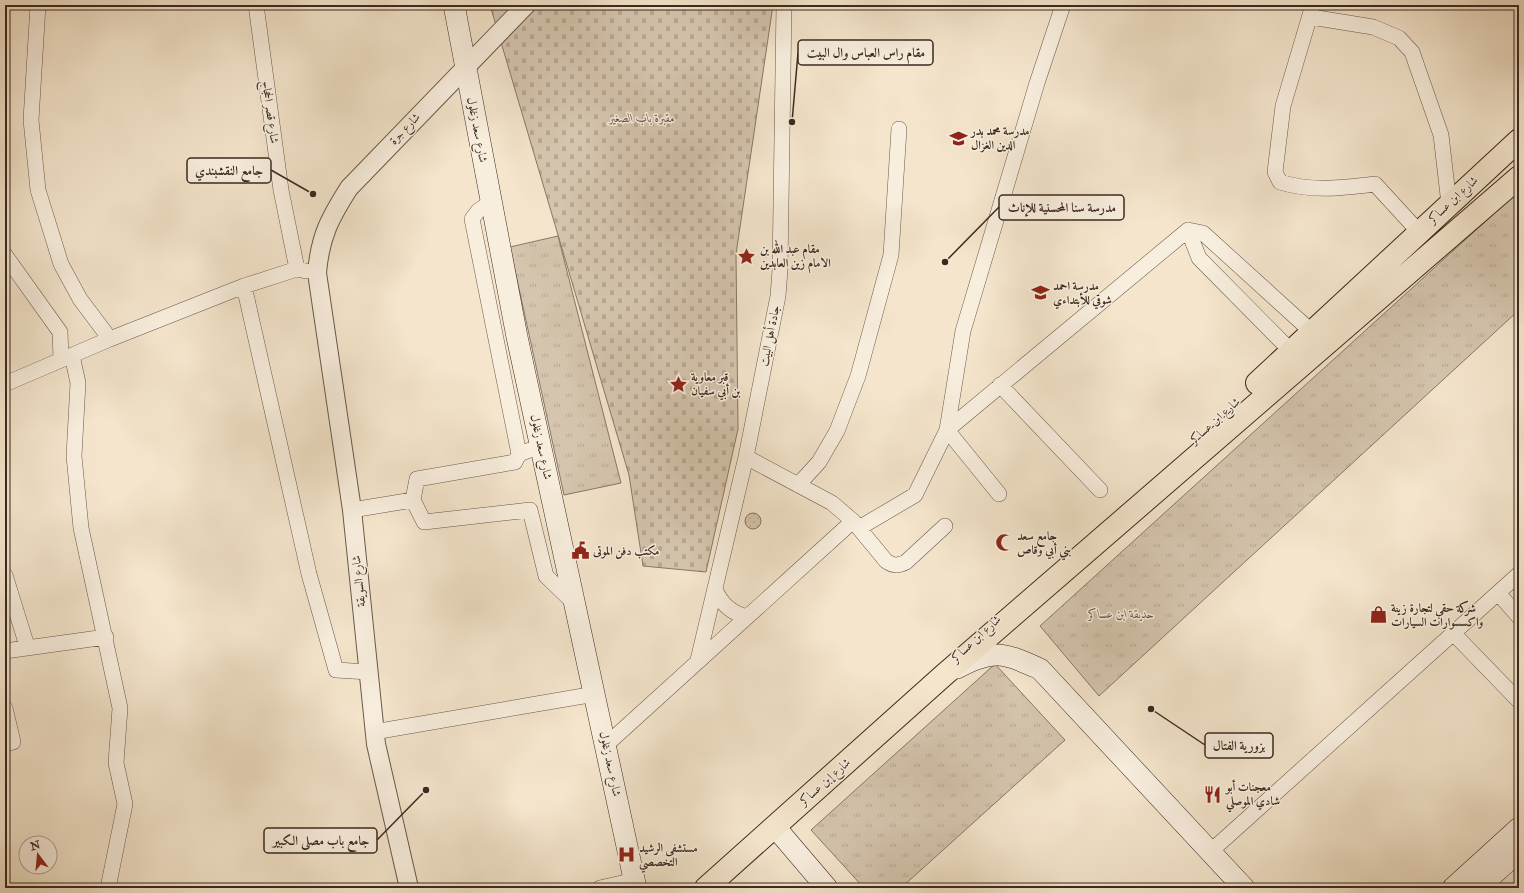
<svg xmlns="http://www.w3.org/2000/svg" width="1524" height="893" viewBox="0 0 1524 893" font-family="'IM FELL Double Pica',Amiri,serif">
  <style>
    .grass { fill: url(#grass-dots); stroke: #876 }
    .cemetery { fill: url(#cemetery-stones); stroke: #876 }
    .park { fill: url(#park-tufts); stroke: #876 }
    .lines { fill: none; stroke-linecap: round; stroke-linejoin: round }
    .minor-casing { stroke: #69584a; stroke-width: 16 }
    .tertiary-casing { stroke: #69584a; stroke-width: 20 }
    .secondary-casing { stroke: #3b291e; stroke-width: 22 }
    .primary-casing { stroke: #3b291e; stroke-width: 24 }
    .minor { stroke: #f8eede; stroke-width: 15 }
    .tertiary { stroke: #f8eede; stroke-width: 18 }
    .secondary { stroke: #f8eede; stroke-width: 21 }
    .primary { stroke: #f4e5cc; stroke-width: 22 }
    .labels { text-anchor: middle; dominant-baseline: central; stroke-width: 3; stroke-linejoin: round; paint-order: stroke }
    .street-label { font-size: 12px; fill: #3b291e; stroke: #f8eede }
    .park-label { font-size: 12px; font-style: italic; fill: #625042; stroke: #f8eede }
    .poi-label { font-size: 12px; font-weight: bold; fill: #3b291e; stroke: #f8eede; text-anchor: start }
    .leader { fill: none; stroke: #3b291e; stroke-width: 1.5 }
    .callout-dot { fill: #3b291e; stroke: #f8eede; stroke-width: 1.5 }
    .callout { fill: #f8eede; stroke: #3b291e; stroke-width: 1.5 }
    .callout-label { font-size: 13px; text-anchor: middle; font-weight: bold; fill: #3b291e }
  </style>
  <defs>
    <pattern id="grass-dots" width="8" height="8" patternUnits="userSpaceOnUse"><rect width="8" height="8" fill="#d5c5ae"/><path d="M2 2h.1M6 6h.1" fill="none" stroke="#b8a995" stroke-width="1.8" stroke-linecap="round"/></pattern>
    <pattern id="cemetery-stones" width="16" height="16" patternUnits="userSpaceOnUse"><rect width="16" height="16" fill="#d5c5ae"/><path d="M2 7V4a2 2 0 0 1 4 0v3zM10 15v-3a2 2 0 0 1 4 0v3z" fill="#b8a995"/></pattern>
    <pattern id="park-tufts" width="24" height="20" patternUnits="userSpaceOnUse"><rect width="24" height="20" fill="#d5c5ae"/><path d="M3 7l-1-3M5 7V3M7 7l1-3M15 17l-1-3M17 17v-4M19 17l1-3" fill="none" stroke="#b8a995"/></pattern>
  </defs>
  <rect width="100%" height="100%" fill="#f4e5cc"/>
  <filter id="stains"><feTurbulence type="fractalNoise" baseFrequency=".005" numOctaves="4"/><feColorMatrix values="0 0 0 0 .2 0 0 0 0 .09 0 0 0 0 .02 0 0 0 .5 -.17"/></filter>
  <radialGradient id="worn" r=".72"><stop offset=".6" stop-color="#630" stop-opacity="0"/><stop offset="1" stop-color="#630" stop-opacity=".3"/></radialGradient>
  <path class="grass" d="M745 521a8 8 0 1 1 16 0a8 8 0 1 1-16 0Z"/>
  <path class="cemetery" d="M490 5H773L736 254 738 429 706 572 643 566 629 475Z"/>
  <path class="park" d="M1519 191V310L1099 696 1040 626Z
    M558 236 621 483 564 495 510 247Z
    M995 664 1065 740 901 888H864L811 830Z"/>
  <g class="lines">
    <defs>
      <path id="minor" d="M38 5 31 120 38 190 61 264 80 299 110 339
        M256 5 281 190 297 269 306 271
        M1063 5 1037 83 963 331 947 430 1188 230 1203 233 1312 332
        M1313 5 1283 106 1275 172 1280 182C1311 192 1343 188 1375 184L1419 232
        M1311 17 1373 27 1399 38 1412 52 1441 135 1449 204
        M491 202 478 211 472 219 519 454
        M1188 230 1199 258 1292 352
        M5 255 60 332 61 359
        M244 286 309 574 336 670 369 672
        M72 355 78 383 74 456 81 528 120 708 116 763 125 804 108 888
        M5 384 110 339 244 286 297 269
        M1000 385 1100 490
        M541 446 519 454 515 462 417 479 413 500 424 522 530 510 546 576 575 604
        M746 457 832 503 853 521 886 561C893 566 898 566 906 562L945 526
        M798 485 819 462 837 431 858 376 891 255 899 129
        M352 510 413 500
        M859 528 915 495 947 430 999 494
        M5 575 27 646
        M715 589C721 604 731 613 747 617
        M1498 593 1519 617
        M1453 633 1519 701
        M5 651 106 637
        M698 660 746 457 778 296 780 270 784 5
        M5 708 13 742 5 744
        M374 732 595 694
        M606 745 853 521
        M1210 852 1519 574
        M600 888 635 880"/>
      <path id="tertiary" d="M409 888 376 744 352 510 317 273C320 236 330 218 349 188L526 5"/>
      <path id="secondary" d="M454 5 517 337 636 888
        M957 668C994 648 1004 653 1040 669L1244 888
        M775 827 827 888
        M1453 888 1519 828
        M1478 888 1519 851"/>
      <path id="primary" d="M1257 383 1519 140
        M706 888 944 675 1519 177"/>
    </defs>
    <use href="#minor" class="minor-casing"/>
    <use href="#tertiary" class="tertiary-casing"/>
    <use href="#secondary" class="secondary-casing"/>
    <use href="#primary" class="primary-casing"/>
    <use href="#minor" class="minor"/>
    <use href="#tertiary" class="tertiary"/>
    <use href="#secondary" class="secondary"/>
    <use href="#primary" class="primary"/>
  </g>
  <defs>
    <symbol id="school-bare" viewBox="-9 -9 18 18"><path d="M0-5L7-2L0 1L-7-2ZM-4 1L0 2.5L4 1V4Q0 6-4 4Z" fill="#8f2418" stroke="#f8eede" stroke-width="2.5" paint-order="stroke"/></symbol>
    <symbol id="sight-bare" viewBox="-9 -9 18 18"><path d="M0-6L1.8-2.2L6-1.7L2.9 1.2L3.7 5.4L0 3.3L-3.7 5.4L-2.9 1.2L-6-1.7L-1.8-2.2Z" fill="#8f2418" stroke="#f8eede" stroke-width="2.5" paint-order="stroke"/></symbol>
    <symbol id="mosque-bare" viewBox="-9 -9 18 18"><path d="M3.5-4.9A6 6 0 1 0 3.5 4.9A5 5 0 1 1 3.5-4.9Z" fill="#8f2418" stroke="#f8eede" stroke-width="2.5" paint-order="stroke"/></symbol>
    <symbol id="civic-bare" viewBox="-9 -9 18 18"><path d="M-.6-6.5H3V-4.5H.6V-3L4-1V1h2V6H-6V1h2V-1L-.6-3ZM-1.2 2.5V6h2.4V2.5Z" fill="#8f2418" stroke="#f8eede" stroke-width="2.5" paint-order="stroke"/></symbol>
    <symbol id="shop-bare" viewBox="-9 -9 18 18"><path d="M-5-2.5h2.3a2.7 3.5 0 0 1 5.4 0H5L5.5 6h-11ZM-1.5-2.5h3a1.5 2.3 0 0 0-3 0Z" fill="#8f2418" stroke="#f8eede" stroke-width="2.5" paint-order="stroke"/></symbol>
    <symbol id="restaurant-bare" viewBox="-9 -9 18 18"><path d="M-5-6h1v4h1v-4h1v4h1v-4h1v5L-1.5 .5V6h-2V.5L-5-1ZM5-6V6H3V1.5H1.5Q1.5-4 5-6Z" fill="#8f2418" stroke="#f8eede" stroke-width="2.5" paint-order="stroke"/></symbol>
    <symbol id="hospital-bare" viewBox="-9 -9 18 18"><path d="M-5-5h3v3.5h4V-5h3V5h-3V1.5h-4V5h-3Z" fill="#8f2418" stroke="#f8eede" stroke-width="2.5" paint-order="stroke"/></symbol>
  </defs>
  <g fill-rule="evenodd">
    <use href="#school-bare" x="946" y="126" width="25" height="25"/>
    <use href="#sight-bare" x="734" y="244" width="25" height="25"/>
    <use href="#school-bare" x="1028" y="280" width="25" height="25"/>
    <use href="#sight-bare" x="666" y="372" width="25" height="25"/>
    <use href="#mosque-bare" x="992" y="530" width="25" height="25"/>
    <use href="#civic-bare" x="568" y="538" width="25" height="25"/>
    <use href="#shop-bare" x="1366" y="602" width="25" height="25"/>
    <use href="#restaurant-bare" x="1200" y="782" width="25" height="25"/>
    <use href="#hospital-bare" x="614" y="842" width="25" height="25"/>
  </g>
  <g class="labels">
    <g class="street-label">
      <text transform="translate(270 112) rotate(82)">شارع قصر الحجاج</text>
      <text transform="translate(405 129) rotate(-46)">شارع جرة</text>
      <text transform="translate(477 130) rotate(79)">شارع سعد زغلول</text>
      <text transform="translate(1453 200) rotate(-43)">شارع ابن عساكر</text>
      <text transform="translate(770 336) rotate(-79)">جادة أهل البيت</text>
      <text transform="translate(1215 421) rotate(-42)">شارع ابن عساكر</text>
      <text transform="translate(541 447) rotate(78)">شارع سعد زغلول</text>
      <text transform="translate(359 581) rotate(-96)">شارع السويقة</text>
      <text transform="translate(976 639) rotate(-43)">شارع ابن عساكر</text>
      <text transform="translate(610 764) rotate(78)">شارع سعد زغلول</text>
      <text transform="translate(825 782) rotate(-42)">شارع إبن عساكر</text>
    </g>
    <g class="park-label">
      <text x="642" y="118">مقبرة باب الصغير</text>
      <text x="1121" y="614">حديقة ابن عساكر</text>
    </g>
    <g class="poi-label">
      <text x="971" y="131">مدرسة محمد بدر<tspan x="971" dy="14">الدين الغزال</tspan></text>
      <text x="760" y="249">مقام عبد الله بن<tspan x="760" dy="14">الامام زين العابدين</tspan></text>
      <text x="1053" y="286">مدرسة احمد<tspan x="1053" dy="14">شوقي للأبتداءي</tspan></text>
      <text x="691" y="377">قبر معاوية<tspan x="691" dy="14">بن أبي سفيان</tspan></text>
      <text x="1017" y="536">جامع سعد<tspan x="1017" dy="14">بني أبي وقاص</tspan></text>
      <text x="593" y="551">مكتب دفن الموتى</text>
      <text x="1391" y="608">شركة حقي لتجارة زينة<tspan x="1391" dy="14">واكسسوارات السيارات</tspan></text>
      <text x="1226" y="787">معجنات أبو<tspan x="1226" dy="14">شادي الموصلي</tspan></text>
      <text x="639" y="848">مستشفى الرشيد<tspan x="639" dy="14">التخصصي</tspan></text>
    </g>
  </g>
  <path class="leader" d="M792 122L798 53M313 194L271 170M945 262L999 207M1151 709L1205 745M426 790L377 840"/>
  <g class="callout-dot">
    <circle cx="792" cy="122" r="4"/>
    <circle cx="313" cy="194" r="4"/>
    <circle cx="945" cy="262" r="4"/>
    <circle cx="1151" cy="709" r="4"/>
    <circle cx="426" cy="790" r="4"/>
  </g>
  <g class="callout">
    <rect x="798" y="40" width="135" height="25" rx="4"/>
    <rect x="187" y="158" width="84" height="25" rx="4"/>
    <rect x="999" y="195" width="125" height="25" rx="4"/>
    <rect x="1205" y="733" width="68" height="25" rx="4"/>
    <rect x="264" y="828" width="113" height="25" rx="4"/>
  </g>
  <g class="callout-label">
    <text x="866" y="57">مقام راس العباس وال البيت</text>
    <text x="229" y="175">جامع النقشبندي</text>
    <text x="1062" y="212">مدرسة سنا المحسنية للإناث</text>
    <text x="1239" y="750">بزورية الفتال</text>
    <text x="321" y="845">جامع باب مصلى الكبير</text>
  </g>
  <rect width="1524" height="893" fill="none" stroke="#f4e5cc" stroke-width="20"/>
  <rect x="6" y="6" width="1512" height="881" fill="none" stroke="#3b291e" stroke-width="2"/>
  <rect x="10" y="10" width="1504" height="873" fill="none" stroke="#3b291e"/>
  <g transform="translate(38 855) rotate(344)"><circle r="19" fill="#f8eede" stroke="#ac9f91"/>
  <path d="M0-3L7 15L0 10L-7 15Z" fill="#8f2418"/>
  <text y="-6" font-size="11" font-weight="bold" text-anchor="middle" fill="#3b291e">N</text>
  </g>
  <rect width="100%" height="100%" filter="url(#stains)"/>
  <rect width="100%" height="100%" fill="url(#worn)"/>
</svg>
